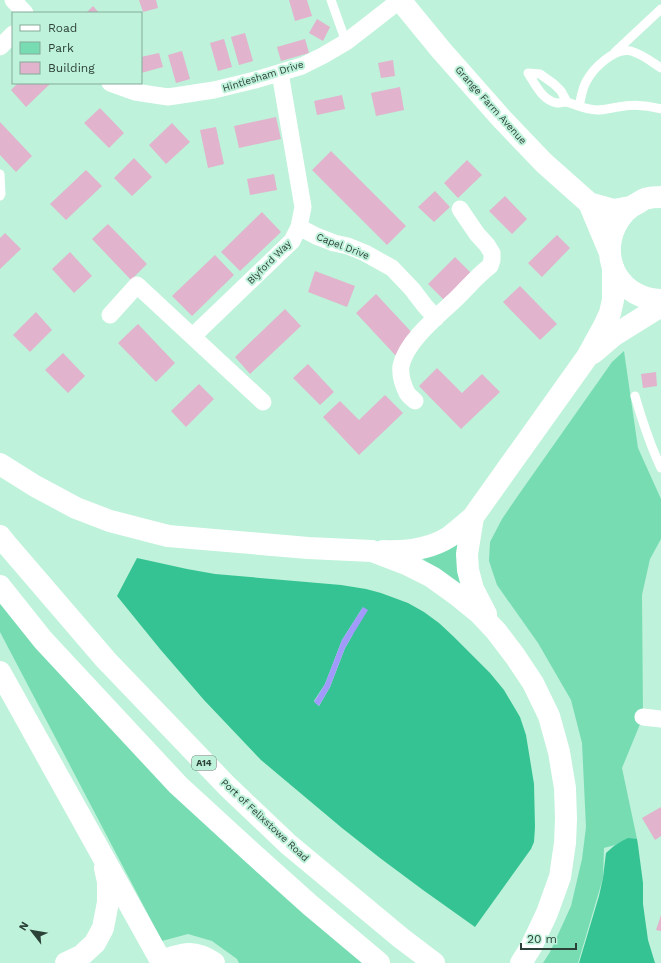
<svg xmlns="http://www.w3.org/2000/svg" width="661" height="963" viewBox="0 0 661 963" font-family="'Work Sans',sans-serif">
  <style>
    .green { fill: #78dcb3 }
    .forest { fill: #35c393; fill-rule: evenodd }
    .water { fill: #a19afb }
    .building { fill: #e1b3cc }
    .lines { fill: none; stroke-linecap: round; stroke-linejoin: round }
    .service { stroke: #fff; stroke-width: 9 }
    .minor { stroke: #fff; stroke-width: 17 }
    .tertiary { stroke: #fff; stroke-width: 22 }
    .primary { stroke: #fff; stroke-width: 22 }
    .trunk { stroke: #fff; stroke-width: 22 }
    .labels { text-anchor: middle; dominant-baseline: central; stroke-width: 4; stroke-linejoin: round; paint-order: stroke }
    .shield { fill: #bef2da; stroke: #587669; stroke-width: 1 }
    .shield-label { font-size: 9px; font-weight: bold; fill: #2c4138 }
    .street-label { font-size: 10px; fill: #2c4138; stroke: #bef2da }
  </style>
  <rect width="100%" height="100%" fill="#bef2da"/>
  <path class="green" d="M624 351 638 448 661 499V539L650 559 642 595 643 717 622 768 637 839 604 848 603 878 578 963H543L550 952 571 906 582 859 586 827 582 743 571 700 538 643 497 585 489 561 490 542 502 519 517 497 612 362Z
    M460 538 463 588C451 576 436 567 421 558Z
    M0 597 364 963H239L237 959 212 941 188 934 162 941 0 632Z"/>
  <path class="forest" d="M137 558 187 569 215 574 341 585 366 589 381 593 408 603 424 612 439 623 453 636 490 673 504 690 520 717 526 735 534 784 535 827 534 842 531 849 475 927 423 890 380 858 342 828 261 760 204 700 160 649 117 596ZM363 607 352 636 345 648 330 687 319 706 314 701 325 684 342 640Z
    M628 838 637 839 638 845 643 883V904L648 940 655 963H579L599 896 603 878 606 853 614 846 622 841Z"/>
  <path class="water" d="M363 607 368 610 352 636 345 648 330 687 319 706 314 702 325 684 342 640Z"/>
  <path class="building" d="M139 0H156L158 8 143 12Z
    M289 0H307L312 16 295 21Z
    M93 6 99 13H86Z
    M317 19 330 27 323 41 309 33Z
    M245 33 253 61 239 65 231 37Z
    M224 39 232 67 218 71 210 43Z
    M305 39 309 53 281 61 277 47Z
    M182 51 190 79 176 83 168 55Z
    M159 53 163 67 141 73V57Z
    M393 60 395 76 381 78 378 63Z
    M18 83H51L26 107 11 90Z
    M400 87 404 110 376 116 371 93Z
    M342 95 345 109 317 115 314 101Z
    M100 108 124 133 109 148 84 123Z
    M276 117 281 139 239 148 234 126Z
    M0 122 32 156 16 172 0 155Z
    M172 123 190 142 166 164 149 145Z
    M216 127 224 164 208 168 200 130Z
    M331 151 406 226 387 245 312 170Z
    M134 158 152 177 132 196 114 178Z
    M467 160 482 175 458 198 444 183Z
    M86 170 102 186 66 220 50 204Z
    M274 174 277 190 250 195 247 179Z
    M435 191 450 207 434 222 418 207Z
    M505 196 527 219 512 234 489 211Z
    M262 212 281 232 240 271 221 252Z
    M108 224 147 264 131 280 92 239Z
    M5 233 21 249 0 269V238Z
    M557 235 570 248 542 277 528 263Z
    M70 252 92 276 74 293 52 269Z
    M215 255 234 275 192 316 172 296Z
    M455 257 471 273 444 300 428 284Z
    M315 271 355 286 347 307 308 292Z
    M520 286 557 324 540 340 503 302Z
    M376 294 416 337 396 356 356 313Z
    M285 309 301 326 250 374 235 357Z
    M36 312 52 330 30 352 13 335Z
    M138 324 175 363 156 382 118 343Z
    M63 353 85 376 68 393 45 370Z
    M308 364 334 392 320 405 293 378Z
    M437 368 462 393 482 374 500 392 461 429 419 386Z
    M656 372 657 386 643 388 641 374Z
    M199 384 214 399 186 427 171 411Z
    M385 395 403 413 359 455 323 417 340 401 359 420Z
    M661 807V836L655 840 642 818Z
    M661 915V931L656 930Z"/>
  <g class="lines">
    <path class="service" d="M331 0 346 42
      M615 52 661 9
      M528 73 540 74 554 84 561 91 567 102C564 102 560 103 557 103 542 100 535 84 528 73Z
      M567 102C576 105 586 110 597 110 604 110 611 108 618 107 633 104 647 105 661 109
      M579 106C581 99 582 89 586 82 593 68 615 47 631 51 642 54 652 62 661 68
      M0 196 1 194 0 174
      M635 396C642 420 650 445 661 468"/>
    <path class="minor" d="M13 0 25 13
      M0 47 13 34
      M110 83 135 92 168 97 214 90 255 80 302 66 324 55 346 42 368 25 400 0
      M299 227 316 236 334 243 348 246 365 253 392 268 412 289 425 306 436 318
      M110 315 137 285 263 402
      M193 336 292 241 299 227 303 207 280 73
      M415 401C413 399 409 396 407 393 403 385 400 374 401 366 406 341 439 315 457 298 468 287 478 275 490 266L492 260V253L487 245 477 234 460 209
      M643 717 661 719"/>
    <path class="tertiary" d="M400 0 441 50 501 118 544 163 589 203 614 210 630 207
      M661 197C657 197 652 197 649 198 645 198 641 201 638 203 627 208 620 216 615 227 599 262 622 299 661 300
      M589 203 610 253"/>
    <path class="primary" d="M162 963 161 961C183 954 193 949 214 963"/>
    <path class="trunk" d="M593 353 613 336 661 306
      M0 464 35 486 76 508 110 521 168 536 308 548 372 551 406 564 432 577 457 595 479 613 496 631 515 656 533 683 549 716 559 752 565 788 566 819 565 843 560 877 547 913 531 947 521 963
      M473 517 467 554 468 570 473 589 486 614
      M0 536 8 546 106 660 227 786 288 844 401 938 434 963
      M383 551C405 552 430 549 449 537 457 531 465 524 473 517L587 357 604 326 610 313 613 300V268
      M0 586 43 640 178 785 251 852 310 905 379 963
      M0 672 161 961
      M66 963 81 956 95 943 103 928 108 902V882L105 868"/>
  </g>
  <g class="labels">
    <rect class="shield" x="192" y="756" width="24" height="14" rx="3"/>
    <g class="shield-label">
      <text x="204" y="763">A14</text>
    </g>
    <g class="street-label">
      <text transform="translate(263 76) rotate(-17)">Hintlesham Drive</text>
      <text transform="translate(491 105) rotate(48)">Grange Farm Avenue</text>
      <text transform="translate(343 246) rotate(21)">Capel Drive</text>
      <text transform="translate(269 262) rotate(-45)">Blyford Way</text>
      <text transform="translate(265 820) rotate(43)">Port of Felixstowe Road</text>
    </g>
  </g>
  <rect x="12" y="12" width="130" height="72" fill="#bef2da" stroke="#84ab99"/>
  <rect x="20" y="25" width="20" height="6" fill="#ffffff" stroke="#84ab99"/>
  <text x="48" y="32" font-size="12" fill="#2c4138">Road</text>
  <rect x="20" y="42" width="20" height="12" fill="#78dcb3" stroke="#84ab99"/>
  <text x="48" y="52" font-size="12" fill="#2c4138">Park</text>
  <rect x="20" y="62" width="20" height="12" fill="#e1b3cc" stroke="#84ab99"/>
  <text x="48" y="72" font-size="12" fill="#2c4138">Building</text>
  <g transform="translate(32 931) rotate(301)" stroke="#bef2da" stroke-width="3" paint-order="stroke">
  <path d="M0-3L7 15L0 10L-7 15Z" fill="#2c4138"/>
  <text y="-6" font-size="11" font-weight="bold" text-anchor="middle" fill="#2c4138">N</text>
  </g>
  <path d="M521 943v6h55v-6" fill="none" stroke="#2c4138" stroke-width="2"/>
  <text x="527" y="943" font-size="12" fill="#2c4138" stroke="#bef2da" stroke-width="3" paint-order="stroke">20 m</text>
</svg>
